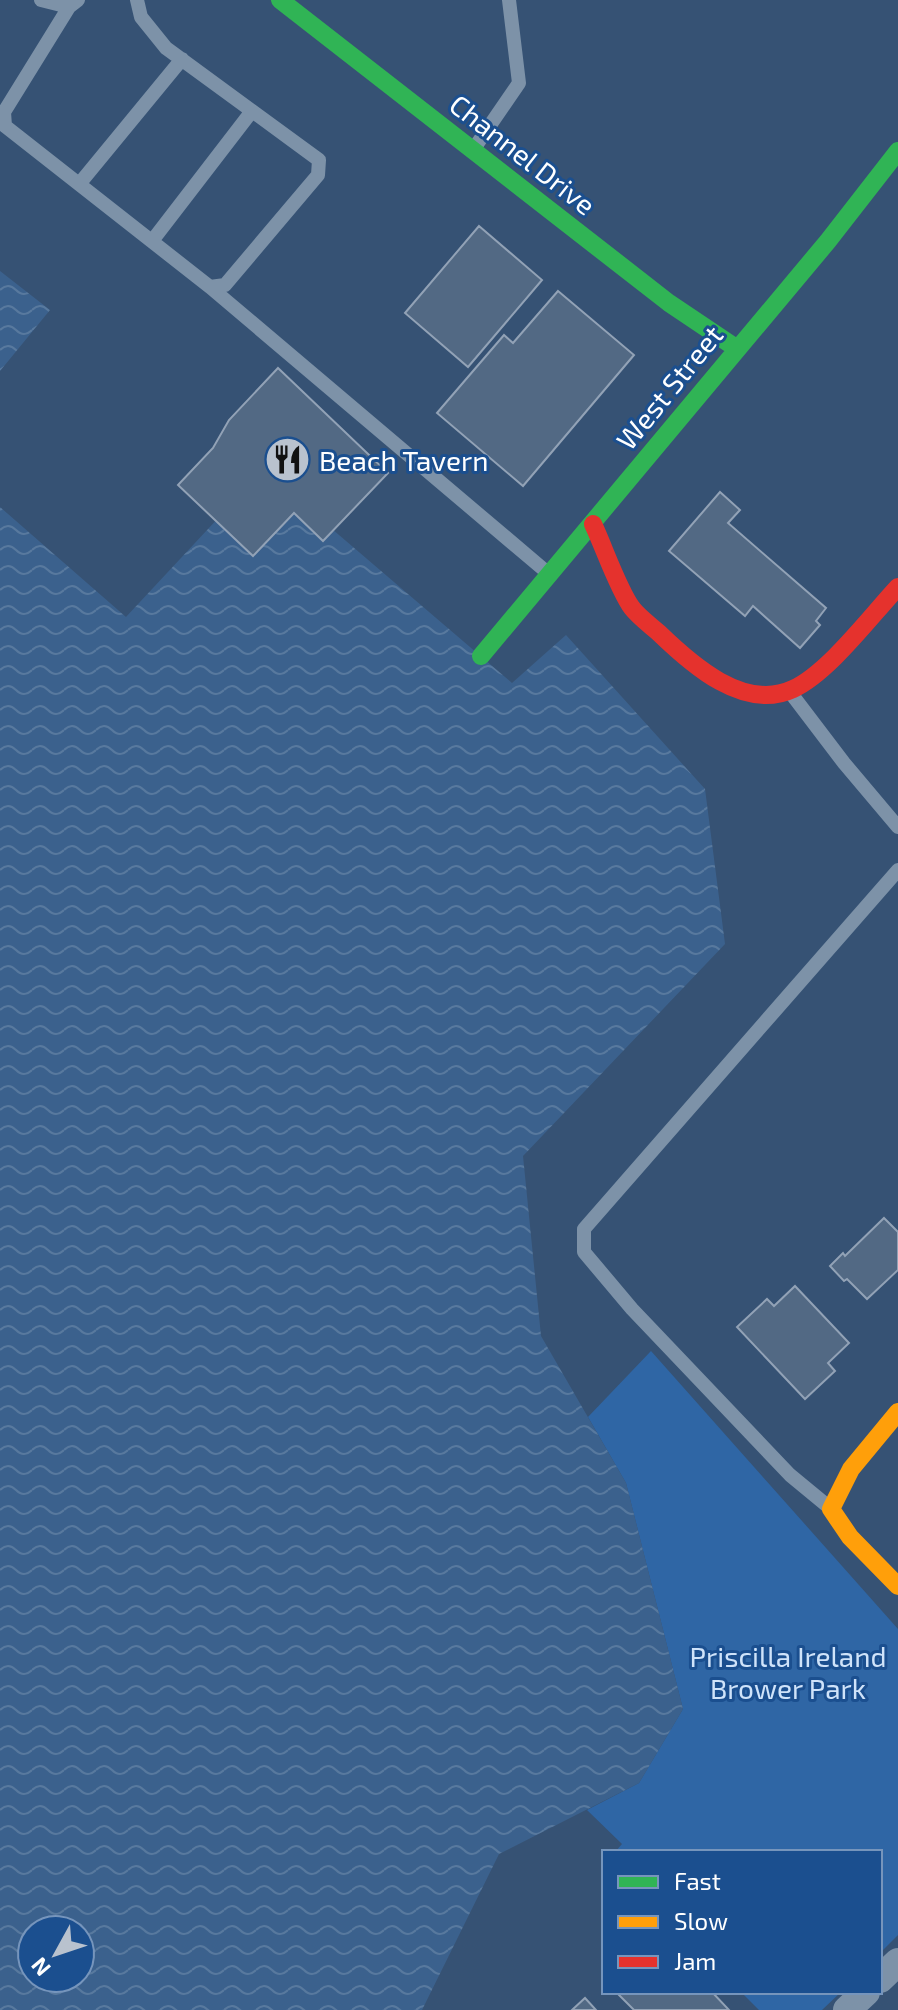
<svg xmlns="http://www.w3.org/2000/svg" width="898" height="2010" viewBox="0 0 898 2010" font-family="'Exo 2',sans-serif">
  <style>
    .park { fill: #2f66a5 }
    .water { fill: url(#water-waves); fill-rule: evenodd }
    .building { fill: #526984; stroke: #92a2b6; stroke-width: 2 }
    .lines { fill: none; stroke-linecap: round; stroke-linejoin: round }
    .lane { stroke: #7d92a8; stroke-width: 14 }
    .street { stroke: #7d92a8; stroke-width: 28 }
    .fast { stroke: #30b455; stroke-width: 18 }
    .slow { stroke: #ff9f0a; stroke-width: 18 }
    .jam { stroke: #e5322d; stroke-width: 18 }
    .labels { text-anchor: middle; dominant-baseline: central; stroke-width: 6; stroke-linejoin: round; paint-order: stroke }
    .street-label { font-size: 28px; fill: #fff; stroke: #1b4f8f }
    .poi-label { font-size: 28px; fill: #fff; stroke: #1b4f8f; text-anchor: start }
    .park-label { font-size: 28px; fill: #cfe3fa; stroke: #1b4f8f }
  </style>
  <defs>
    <pattern id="water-waves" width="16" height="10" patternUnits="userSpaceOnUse" patternTransform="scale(2)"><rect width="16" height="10" fill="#3b618d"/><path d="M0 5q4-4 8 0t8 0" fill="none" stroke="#58799e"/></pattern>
  </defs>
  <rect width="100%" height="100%" fill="#365274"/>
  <path class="park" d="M651 1351 898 1629V1935L880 1953V1852H615L622 1844 587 1810 639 1783 683 1709 626 1483 588 1417Z
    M741 1992H841L822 2010H759Z"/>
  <path class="water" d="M0 271 50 310 0 371Z
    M263 470 512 683 566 635 705 789 725 944 523 1156 541 1336 626 1483 683 1709 639 1783 499 1854 422 2010H0V507L126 617ZM32 1930H80V1978H32Z"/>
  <path class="building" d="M479 226 542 280 468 367 405 313Z
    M558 291 634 355 523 486 437 413 504 335 513 343Z
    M278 368 388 473 323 541 294 513 253 556 178 485 213 448 229 420Z
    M720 492 740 510 728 523 826 608 816 621 820 625 800 648 753 606 745 616 669 551Z
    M884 1218 898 1232V1270L867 1299 847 1279 844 1281 830 1266 843 1253 845 1256Z
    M795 1286 849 1343 828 1363 835 1371 805 1399 737 1327 767 1299 774 1306Z
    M616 1992H712L729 2010H634Z
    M585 1998 596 2010H572Z"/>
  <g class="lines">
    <path class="lane" d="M41 0 69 7 78 0
      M69 7 4 112 5 126 210 287 225 285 318 175 319 160 166 48 141 17 137 0
      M473 150 519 83 509 0
      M80 183 182 59
      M152 241 252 111
      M210 287 549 574
      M790 692 844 763 898 827
      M830 1508 790 1475 632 1309 584 1252V1229L898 870"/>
    <path class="street" d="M880 1979 898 1962
      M847 2010 866 1992"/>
    <path class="fast" d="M280 0 669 303 736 348
      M481 656 828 241 898 151"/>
    <path class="slow" d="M898 1412 851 1469 831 1509 850 1537 898 1586"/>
    <path class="jam" d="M593 524C604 547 618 589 632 608 639 617 650 625 659 633 691 664 744 712 793 689 828 673 870 617 898 587"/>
  </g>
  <defs>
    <symbol id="restaurant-disc" viewBox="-11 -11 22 22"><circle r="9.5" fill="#b9c2ce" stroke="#1b4f8f"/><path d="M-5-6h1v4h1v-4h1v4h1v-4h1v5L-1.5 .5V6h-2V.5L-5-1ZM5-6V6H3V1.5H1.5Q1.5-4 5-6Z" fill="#111"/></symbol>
  </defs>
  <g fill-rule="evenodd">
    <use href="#restaurant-disc" x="262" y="434" width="51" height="51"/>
  </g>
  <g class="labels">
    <g class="street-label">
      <text transform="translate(523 154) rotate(38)">Channel Drive</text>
      <text transform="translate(669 387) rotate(-51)">West Street</text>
    </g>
    <g class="poi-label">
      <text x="319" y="460">Beach Tavern</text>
    </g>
    <g class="park-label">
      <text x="788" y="1656">Priscilla Ireland<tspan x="788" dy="32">Brower Park</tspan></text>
    </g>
  </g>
  <rect x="602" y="1850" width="280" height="144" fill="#1b4f8f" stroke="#7695bc" stroke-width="2"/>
  <rect x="618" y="1876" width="40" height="12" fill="#30b455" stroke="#7695bc" stroke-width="2"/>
  <text x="674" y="1890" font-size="24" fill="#ffffff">Fast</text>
  <rect x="618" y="1916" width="40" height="12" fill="#ff9f0a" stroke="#7695bc" stroke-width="2"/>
  <text x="674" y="1930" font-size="24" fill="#ffffff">Slow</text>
  <rect x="618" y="1956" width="40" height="12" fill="#e5322d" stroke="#7695bc" stroke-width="2"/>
  <text x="674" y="1970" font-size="24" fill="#ffffff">Jam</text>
  <g transform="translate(56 1954) rotate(230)"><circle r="38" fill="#1b4f8f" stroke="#7695bc" stroke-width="2"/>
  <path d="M0-6L14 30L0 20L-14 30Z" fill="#b9c2ce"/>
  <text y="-12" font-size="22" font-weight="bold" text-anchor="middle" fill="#ffffff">N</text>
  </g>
</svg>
